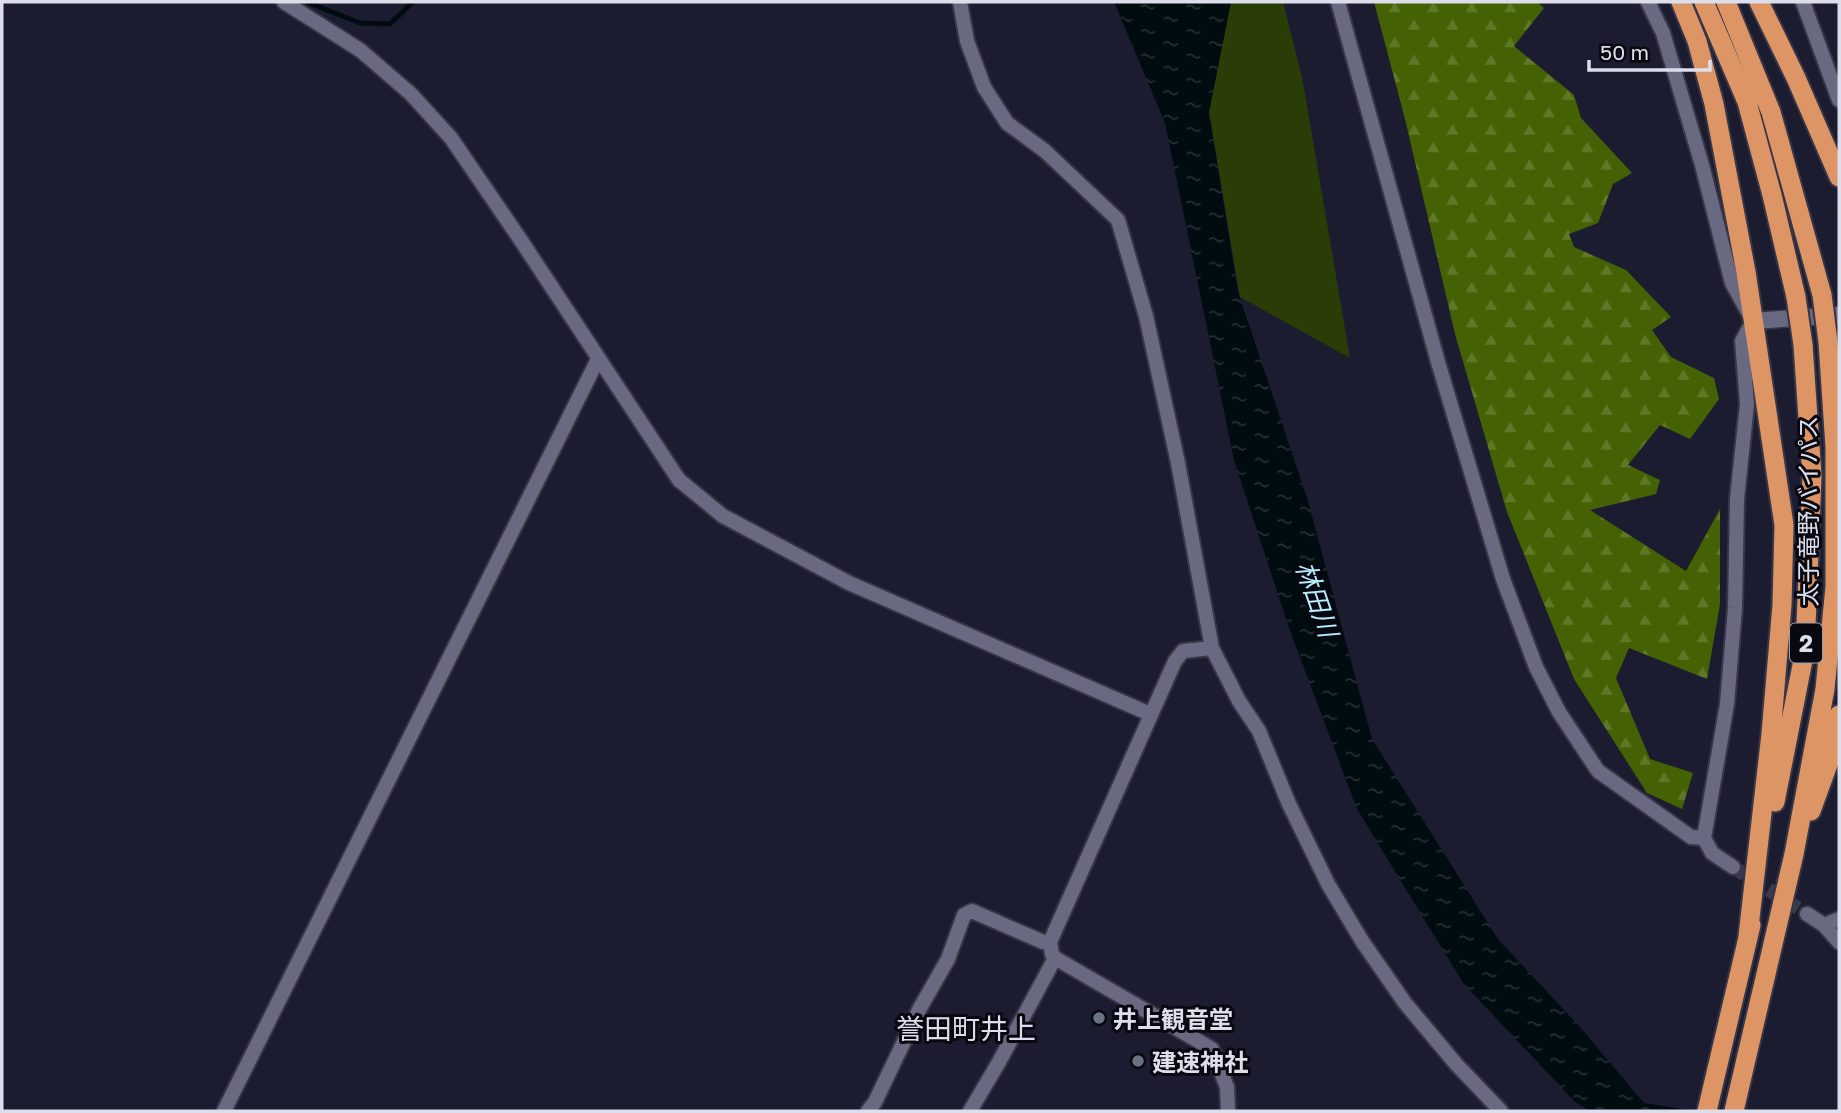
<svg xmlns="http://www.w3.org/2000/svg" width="1841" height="1113" viewBox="0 0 1841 1113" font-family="'Golos Text','Noto Sans JP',sans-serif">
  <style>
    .grass { fill: #2a3d07 }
    .forest { fill: url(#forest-firs) }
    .water { fill: url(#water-ripples) }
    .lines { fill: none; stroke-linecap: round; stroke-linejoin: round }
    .stream { stroke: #010c10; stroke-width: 5 }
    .minor-tunnel { stroke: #39394c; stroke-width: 14; stroke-dasharray: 14 7; stroke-linecap: butt }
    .minor-casing { stroke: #363646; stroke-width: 18 }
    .tertiary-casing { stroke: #363646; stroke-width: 19 }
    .trunk-casing { stroke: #363646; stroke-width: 23 }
    .minor { stroke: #696a82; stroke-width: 14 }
    .tertiary { stroke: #696a82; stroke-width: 16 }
    .trunk { stroke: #de9566; stroke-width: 19 }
    .trunk-bridge-casing { stroke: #363646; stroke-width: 23; stroke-linecap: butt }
    .trunk-bridge { stroke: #de9566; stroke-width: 19 }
    .worship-dot { fill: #6b7280; stroke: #080810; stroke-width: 2.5 }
    .labels { text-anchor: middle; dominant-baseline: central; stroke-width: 6; stroke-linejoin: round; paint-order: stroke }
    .shield { fill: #080810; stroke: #9d9eaa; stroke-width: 2 }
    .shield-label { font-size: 23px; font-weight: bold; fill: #dddeec }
    .street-label { font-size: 24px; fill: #dddeec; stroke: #080810 }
    .poi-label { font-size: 24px; font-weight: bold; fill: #dddeec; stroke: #080810; text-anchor: start }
    .water-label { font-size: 26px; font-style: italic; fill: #b8eefd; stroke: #080810 }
    .quarter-label { font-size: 28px; fill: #dddeec; stroke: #080810 }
  </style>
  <defs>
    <pattern id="forest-firs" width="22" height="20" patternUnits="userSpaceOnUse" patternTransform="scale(1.75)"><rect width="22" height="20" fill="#446203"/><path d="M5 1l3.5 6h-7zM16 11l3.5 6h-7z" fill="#5f7828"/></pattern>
    <pattern id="water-ripples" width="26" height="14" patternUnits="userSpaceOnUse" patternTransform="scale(1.75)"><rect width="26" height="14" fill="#010c10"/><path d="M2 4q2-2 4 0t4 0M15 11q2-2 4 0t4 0" fill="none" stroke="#262f33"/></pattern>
  </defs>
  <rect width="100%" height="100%" fill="#1c1c30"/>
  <path class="grass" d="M1231 2H1283L1303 82 1350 358 1240 297 1209 112Z"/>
  <path class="forest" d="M1374 2H1537L1544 8 1514 46 1574 95 1581 118 1632 173 1613 184 1598 223 1569 234 1574 247 1626 270 1671 317 1652 330 1671 357 1714 378 1719 399 1690 439 1660 425 1628 465 1660 480 1656 494 1590 510 1686 571 1720 509V604L1707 679 1629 648 1616 678 1650 759 1693 773 1682 809 1647 793 1574 679 1507 512 1455 334 1405 119Z"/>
  <path class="water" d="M1114 2H1231L1209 112 1238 292 1308 501 1372 739 1498 939 1580 1027 1644 1103 1696 1111H1590L1575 1102 1463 983 1357 809 1290 631 1234 460 1165 123Z"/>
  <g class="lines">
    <path class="stream" d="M307 2 360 23 390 24 413 2"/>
    <path class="minor-tunnel" d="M1733 867 1807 914"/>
    <defs>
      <path id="minor" d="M284 2 360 50 411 94 451 138 522 242 679 480 723 516 849 583 1150 714
        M960 2 967 41 984 87 1007 123 1045 151 1118 220 1146 316 1178 463 1212 648 1239 701 1259 731 1289 804 1328 884 1362 941 1405 1003 1456 1064 1501 1111
        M1338 2 1438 362 1503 579 1536 667 1559 712 1598 771 1691 837 1704 838
        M1648 2 1663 33 1702 165 1732 283 1753 321 1742 341 1747 404 1737 499 1735 608 1727 704 1704 838 1712 853 1733 867
        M1803 2 1839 100
        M1212 648 1183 651 1175 661 1050 942 1052 954 1055 958 1212 1049 1227 1087 1228 1111
        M1807 914 1824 925 1839 919
        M1824 925 1839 942
        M224 1111 598 359
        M868 1111 875 1102 920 1008 948 959 964 915 972 911 1043 942H1050
        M970 1111 999 1062 1055 958"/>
      <path id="tertiary" d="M1753 321 1839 315"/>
      <path id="trunk" d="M1681 2 1697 41 1714 104 1746 272 1784 525 1782 605 1771 734 1748 936
        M1704 2 1747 102 1772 195 1796 297
        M1726 2 1771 112 1822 295
        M1759 2 1796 78 1839 177
        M1775 802 1805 650 1812 476 1803 345
        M1811 811 1831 756 1839 715
        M1707 1111 1751 925
        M1734 1111 1794 854 1825 689 1835 587V447L1828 342"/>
    </defs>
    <use href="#minor" class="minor-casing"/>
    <use href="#tertiary" class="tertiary-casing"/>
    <use href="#trunk" class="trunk-casing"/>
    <use href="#minor" class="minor"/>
    <use href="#tertiary" class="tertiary"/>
    <use href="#trunk" class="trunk"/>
    <defs>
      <path id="trunk-bridge" d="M1822 295 1828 342
        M1796 297 1803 345"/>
    </defs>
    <use href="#trunk-bridge" class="trunk-bridge-casing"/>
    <use href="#trunk-bridge" class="trunk-bridge"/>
  </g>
  <g class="worship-dot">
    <circle cx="1099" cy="1018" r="7"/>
    <circle cx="1138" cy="1061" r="7"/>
  </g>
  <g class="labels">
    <rect class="shield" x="1790" y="623.5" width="32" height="39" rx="5"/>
    <g class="shield-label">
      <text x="1806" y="643">2</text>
    </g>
    <g class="street-label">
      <text transform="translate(1807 511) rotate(-90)">太子竜野バイパス</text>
    </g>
    <g class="poi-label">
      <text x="1113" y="1018">井上観音堂</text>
      <text x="1152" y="1061">建速神社</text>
    </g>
    <g class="water-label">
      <text transform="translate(1317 599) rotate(71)">林田川</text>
    </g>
    <g class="quarter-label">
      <text x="966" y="1028">誉田町井上</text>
    </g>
  </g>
  <rect width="1841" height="1113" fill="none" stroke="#dddeec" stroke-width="7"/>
  <path d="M1589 60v10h121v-10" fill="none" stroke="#dddeec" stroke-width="3.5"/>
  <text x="1600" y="60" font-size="21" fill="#dddeec" stroke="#080810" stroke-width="5" paint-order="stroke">50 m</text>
</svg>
